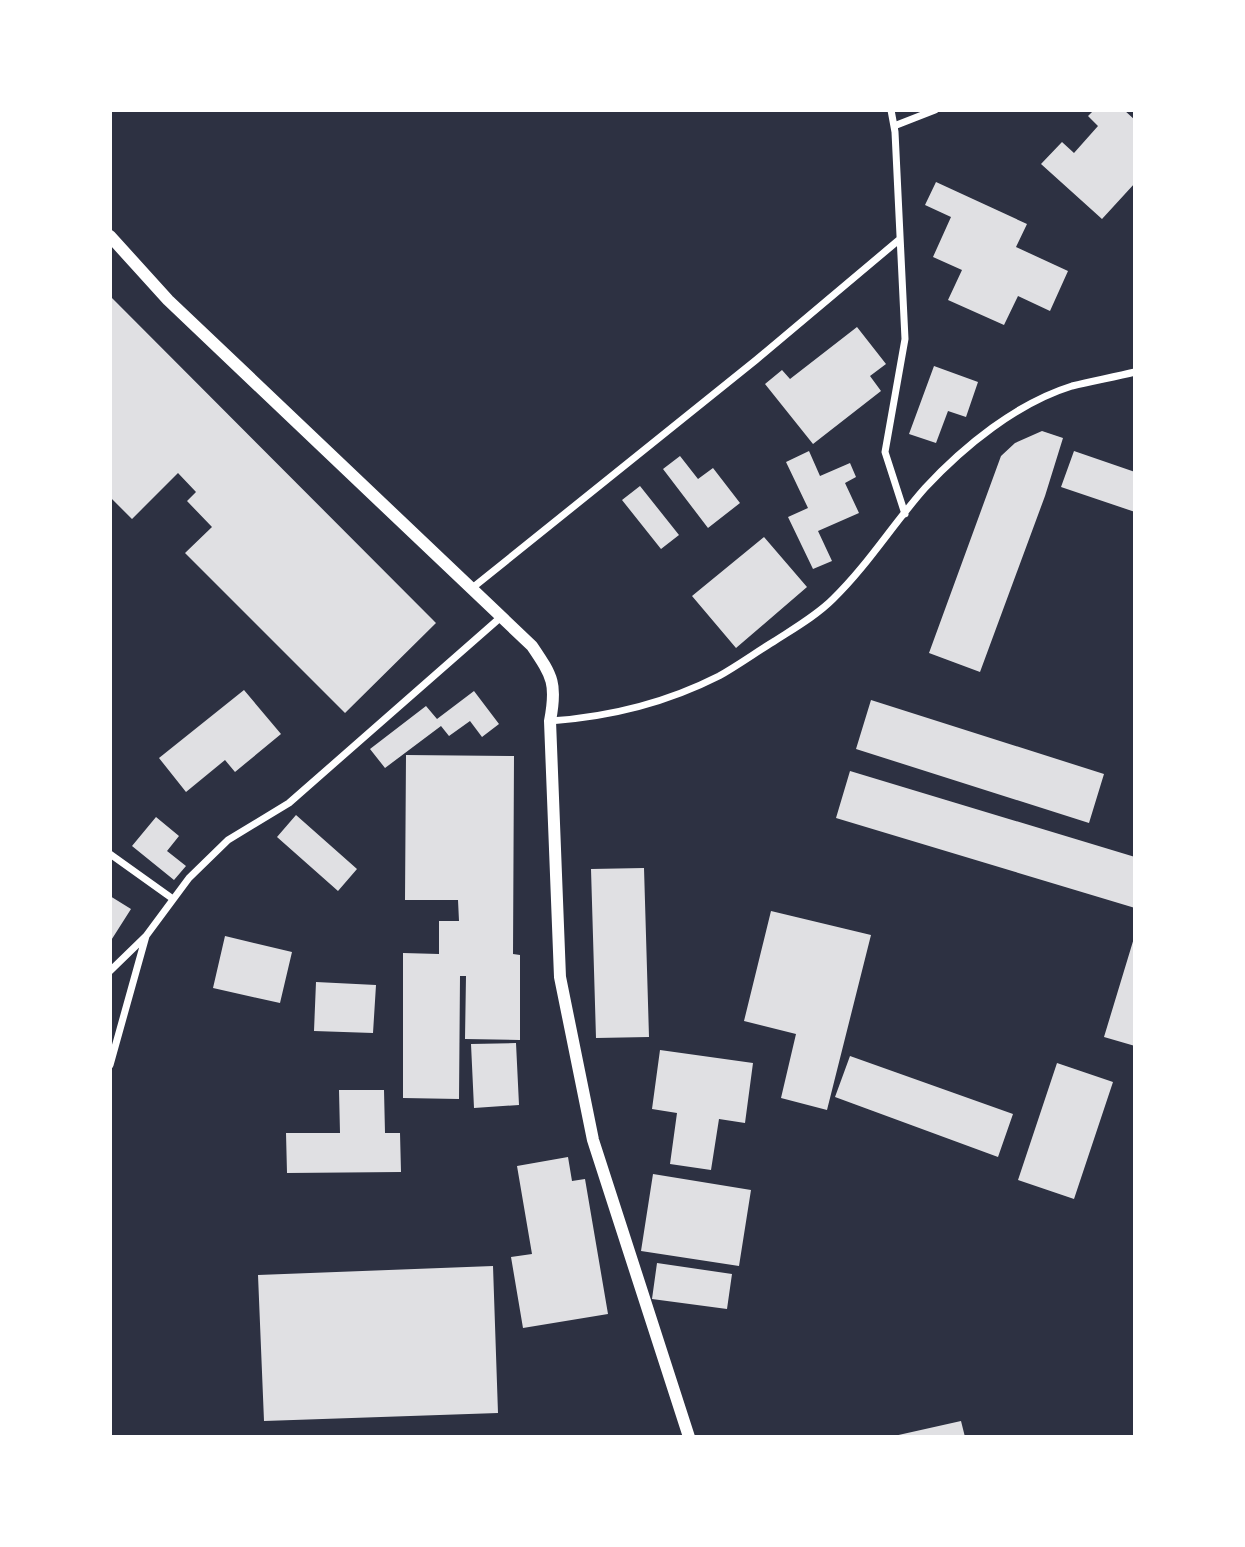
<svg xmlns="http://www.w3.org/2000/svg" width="1245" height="1547" viewBox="0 0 1245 1547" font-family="'Noto Sans',sans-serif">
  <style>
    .building { fill: #e0e0e3 }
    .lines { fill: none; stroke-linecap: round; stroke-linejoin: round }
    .minor { stroke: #fff; stroke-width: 7 }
    .tertiary { stroke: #fff; stroke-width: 12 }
  </style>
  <rect width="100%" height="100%" fill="#2d3142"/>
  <path class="building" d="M1094 110H1124L1135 120V183L1102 219 1041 164 1062 142 1074 153 1098 126 1088 116Z
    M936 182 1027 224 1016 247 1068 271 1050 311 1018 296 1004 325 948 300 962 270 933 257 951 217 925 205Z
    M110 296 436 623 345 713 185 553 212 527 187 501 196 492 178 473 132 519 110 497Z
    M857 327 886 364 870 376 881 391 813 444 765 384 782 370 790 379Z
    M934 366 978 382 966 417 948 411 936 443 909 434Z
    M1042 431 1063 438 1045 496 980 672 929 653 1001 456 1015 443Z
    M809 451 820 476 850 463 856 477 845 483 859 513 818 531 832 561 813 569 788 517 808 508 786 462Z
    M1074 451 1135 472V512L1061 487Z
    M680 456 698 479 713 468 740 503 708 528 663 469Z
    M640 486 679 535 661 549 622 500Z
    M764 537 807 587 736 648 692 596Z
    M244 690 281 734 235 772 225 760 186 792 159 758Z
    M474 691 499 724 482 737 470 721 449 736 441 726 385 768 370 749 426 706 437 719Z
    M871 700 1104 774 1089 823 856 749Z
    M406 755 514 756 513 954 520 955V1040L465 1039 466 976H460L459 1099 403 1098V953L439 954V921H459L458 900H405Z
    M850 771 1135 857V908L836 818Z
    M296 815 357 869 338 891 277 837Z
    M156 817 179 836 167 851 186 866 174 880 132 846Z
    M644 868 649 1037 596 1038 591 869Z
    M110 896 131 909 110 942Z
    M771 911 871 935 827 1110 781 1098 796 1034 744 1021Z
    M225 936 292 952 280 1003 213 988Z
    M1134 938H1135V1046L1104 1037Z
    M316 982 376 985 373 1033 314 1031Z
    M516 1043 519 1105 474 1108 471 1044Z
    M660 1050 753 1063 745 1123 719 1119 711 1170 670 1164 677 1113 652 1109Z
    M850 1056 1013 1114 998 1157 835 1097Z
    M1057 1063 1113 1082 1074 1199 1018 1180Z
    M339 1090H384L385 1133H400L401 1172 287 1173 286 1133H340Z
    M568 1157 572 1181 585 1179 608 1314 523 1328 511 1257 532 1254 517 1166Z
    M653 1174 751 1190 739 1266 641 1251Z
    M657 1263 732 1274 727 1309 652 1299Z
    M493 1266 498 1413 264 1421 258 1275Z
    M961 1421 965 1437H894V1436Z"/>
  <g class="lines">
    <path class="minor" d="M891 110 895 132 905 339 885 452 905 514
      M894 126 935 110
      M471 589 756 360 900 239
      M550 721C609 717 666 703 719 676 737 666 755 653 773 642 793 629 816 616 833 599 868 565 893 524 925 488 964 446 1017 403 1072 386 1093 381 1114 377 1135 372
      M110 854 173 899
      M110 971 146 936 189 878 228 840 289 803 501 617
      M110 1065 146 936"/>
    <path class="tertiary" d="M110 236 168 300 532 646C553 677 557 684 550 721L560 977 593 1140 689 1437"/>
  </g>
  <rect width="1245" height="1547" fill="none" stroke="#ffffff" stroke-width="224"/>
</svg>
